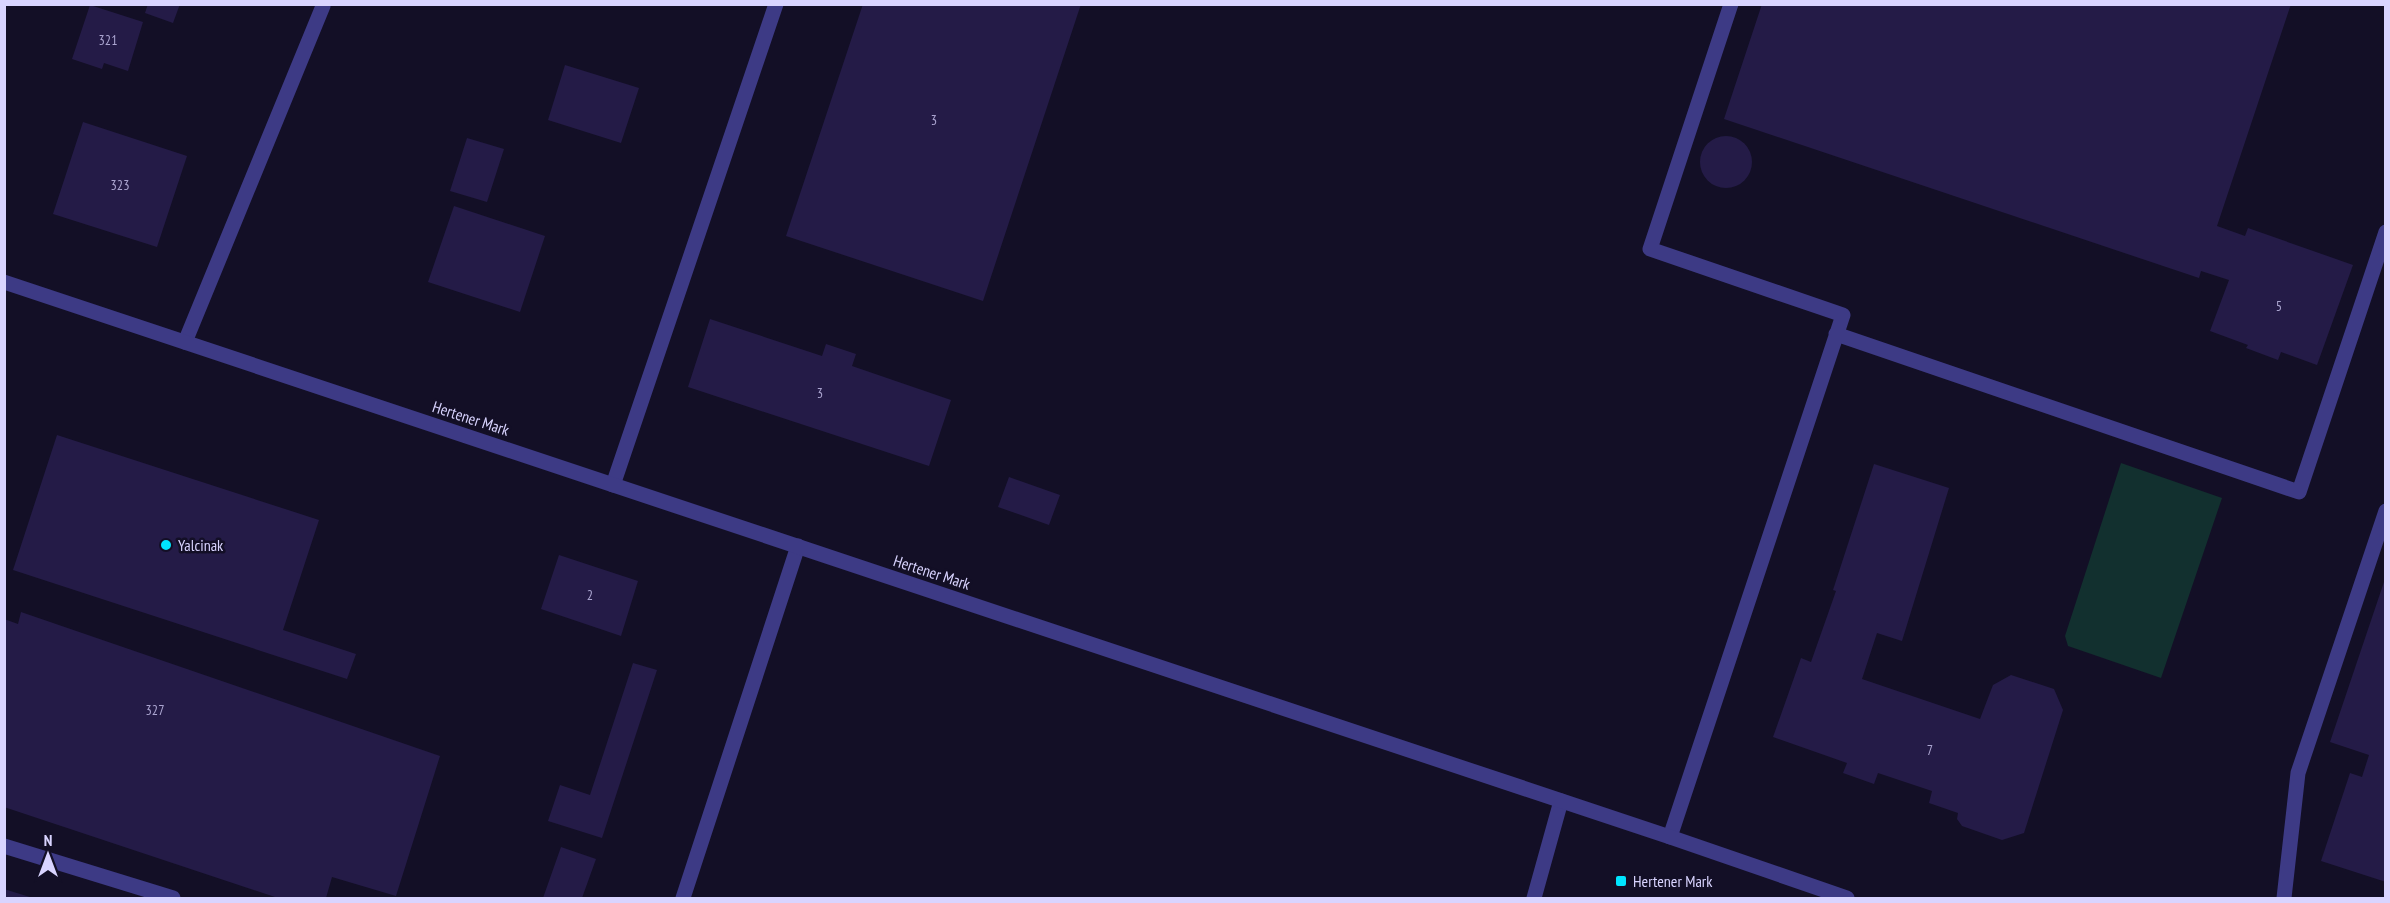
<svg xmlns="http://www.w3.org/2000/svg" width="2390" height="903" viewBox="0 0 2390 903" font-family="'PT Sans Narrow',sans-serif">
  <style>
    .green { fill: #12302f }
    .building { fill: #241b47 }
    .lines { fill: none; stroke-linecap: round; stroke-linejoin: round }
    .service { stroke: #3d3a85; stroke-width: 15 }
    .minor { stroke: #3d3a85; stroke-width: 15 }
    .poi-dot { fill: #00e5ff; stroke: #130f26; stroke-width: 2 }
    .labels { text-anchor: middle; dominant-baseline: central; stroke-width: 5; stroke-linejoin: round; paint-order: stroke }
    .number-label { font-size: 14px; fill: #aca6d1 }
    .street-label { font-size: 16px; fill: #d9d4ff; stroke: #130f26 }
    .poi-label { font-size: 16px; fill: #d9d4ff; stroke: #130f26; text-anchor: start }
  </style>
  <rect width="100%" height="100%" fill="#130f26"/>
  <path class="green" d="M2121 463 2222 498 2161 678 2068 646 2065 636Z"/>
  <path class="building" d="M148 4H180L173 23 145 13Z
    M863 4H1081L983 301 786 236Z
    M1762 4H2291L2217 226 2245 236 2248 228 2353 265 2317 365 2281 352 2278 360 2246 348 2248 345 2210 331 2229 280 2201 271 2199 278 1724 119Z
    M90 5 143 22 128 71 104 63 102 69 72 59Z
    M565 65 639 88 621 143 548 120Z
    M83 122 187 156 157 247 53 214Z
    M1700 162a26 26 0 1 1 52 0a26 26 0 1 1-52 0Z
    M467 138 504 149 487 202 450 191Z
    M454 206 545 236 520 312 428 282Z
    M710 319 822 356 826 344 856 354 852 366 951 400 929 466 688 387Z
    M57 435 319 520 283 630 356 654 347 679 13 570Z
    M1874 464 1949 488 1902 641 1877 633 1862 679 1980 719 1993 685 2011 675 2054 689 2063 710 2024 833 2002 840 1962 826 1957 819 1958 813 1929 803 1932 791 1878 773 1874 784 1843 773 1847 763 1773 737 1801 658 1811 662 1836 591 1833 590Z
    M1009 477 1060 495 1049 525 998 507Z
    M559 555 638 581 621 636 541 609Z
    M2386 576V882L2321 861 2350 773 2362 777 2369 755 2330 742Z
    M21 612 440 756 396 896 332 877 326 898H278L4 807V619L18 624Z
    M633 663 657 670 602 838 548 821 560 785 590 795Z
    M561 847 596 859 582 898H543Z
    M4 889 33 898H4Z"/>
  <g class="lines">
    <path class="service" d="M1836 334 2299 492 2386 232
      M185 342 323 6
      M613 485 776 4
      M1670 837 1843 315 1650 249 1731 4
      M4 846 173 898
      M683 898 798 546
      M1534 898 1561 801
      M2284 898 2298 773 2386 511"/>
    <path class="minor" d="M4 282 1670 837 1847 898"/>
  </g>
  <g class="poi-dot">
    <circle cx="166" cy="545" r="6"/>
    <rect x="1615" y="875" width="12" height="12" rx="3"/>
  </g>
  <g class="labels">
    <g class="number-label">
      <text x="108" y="40">321</text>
      <text x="934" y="120">3</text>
      <text x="120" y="185">323</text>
      <text x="2279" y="306">5</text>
      <text x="820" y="393">3</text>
      <text x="590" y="595">2</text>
      <text x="155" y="710">327</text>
      <text x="1930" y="750">7</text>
    </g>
    <g class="street-label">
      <text transform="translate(471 418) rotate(18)">Hertener Mark</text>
      <text transform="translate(932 572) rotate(18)">Hertener Mark</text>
    </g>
    <g class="poi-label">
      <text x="178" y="545">Yalcinak</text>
      <text x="1633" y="881">Hertener Mark</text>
    </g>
  </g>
  <rect width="2390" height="903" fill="none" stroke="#d9d4ff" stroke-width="12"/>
  <g transform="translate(48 855)" stroke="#130f26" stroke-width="4.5" paint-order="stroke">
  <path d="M0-4.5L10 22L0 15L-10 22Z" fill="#d9d4ff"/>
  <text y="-9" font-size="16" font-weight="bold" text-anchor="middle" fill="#d9d4ff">N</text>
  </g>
</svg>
